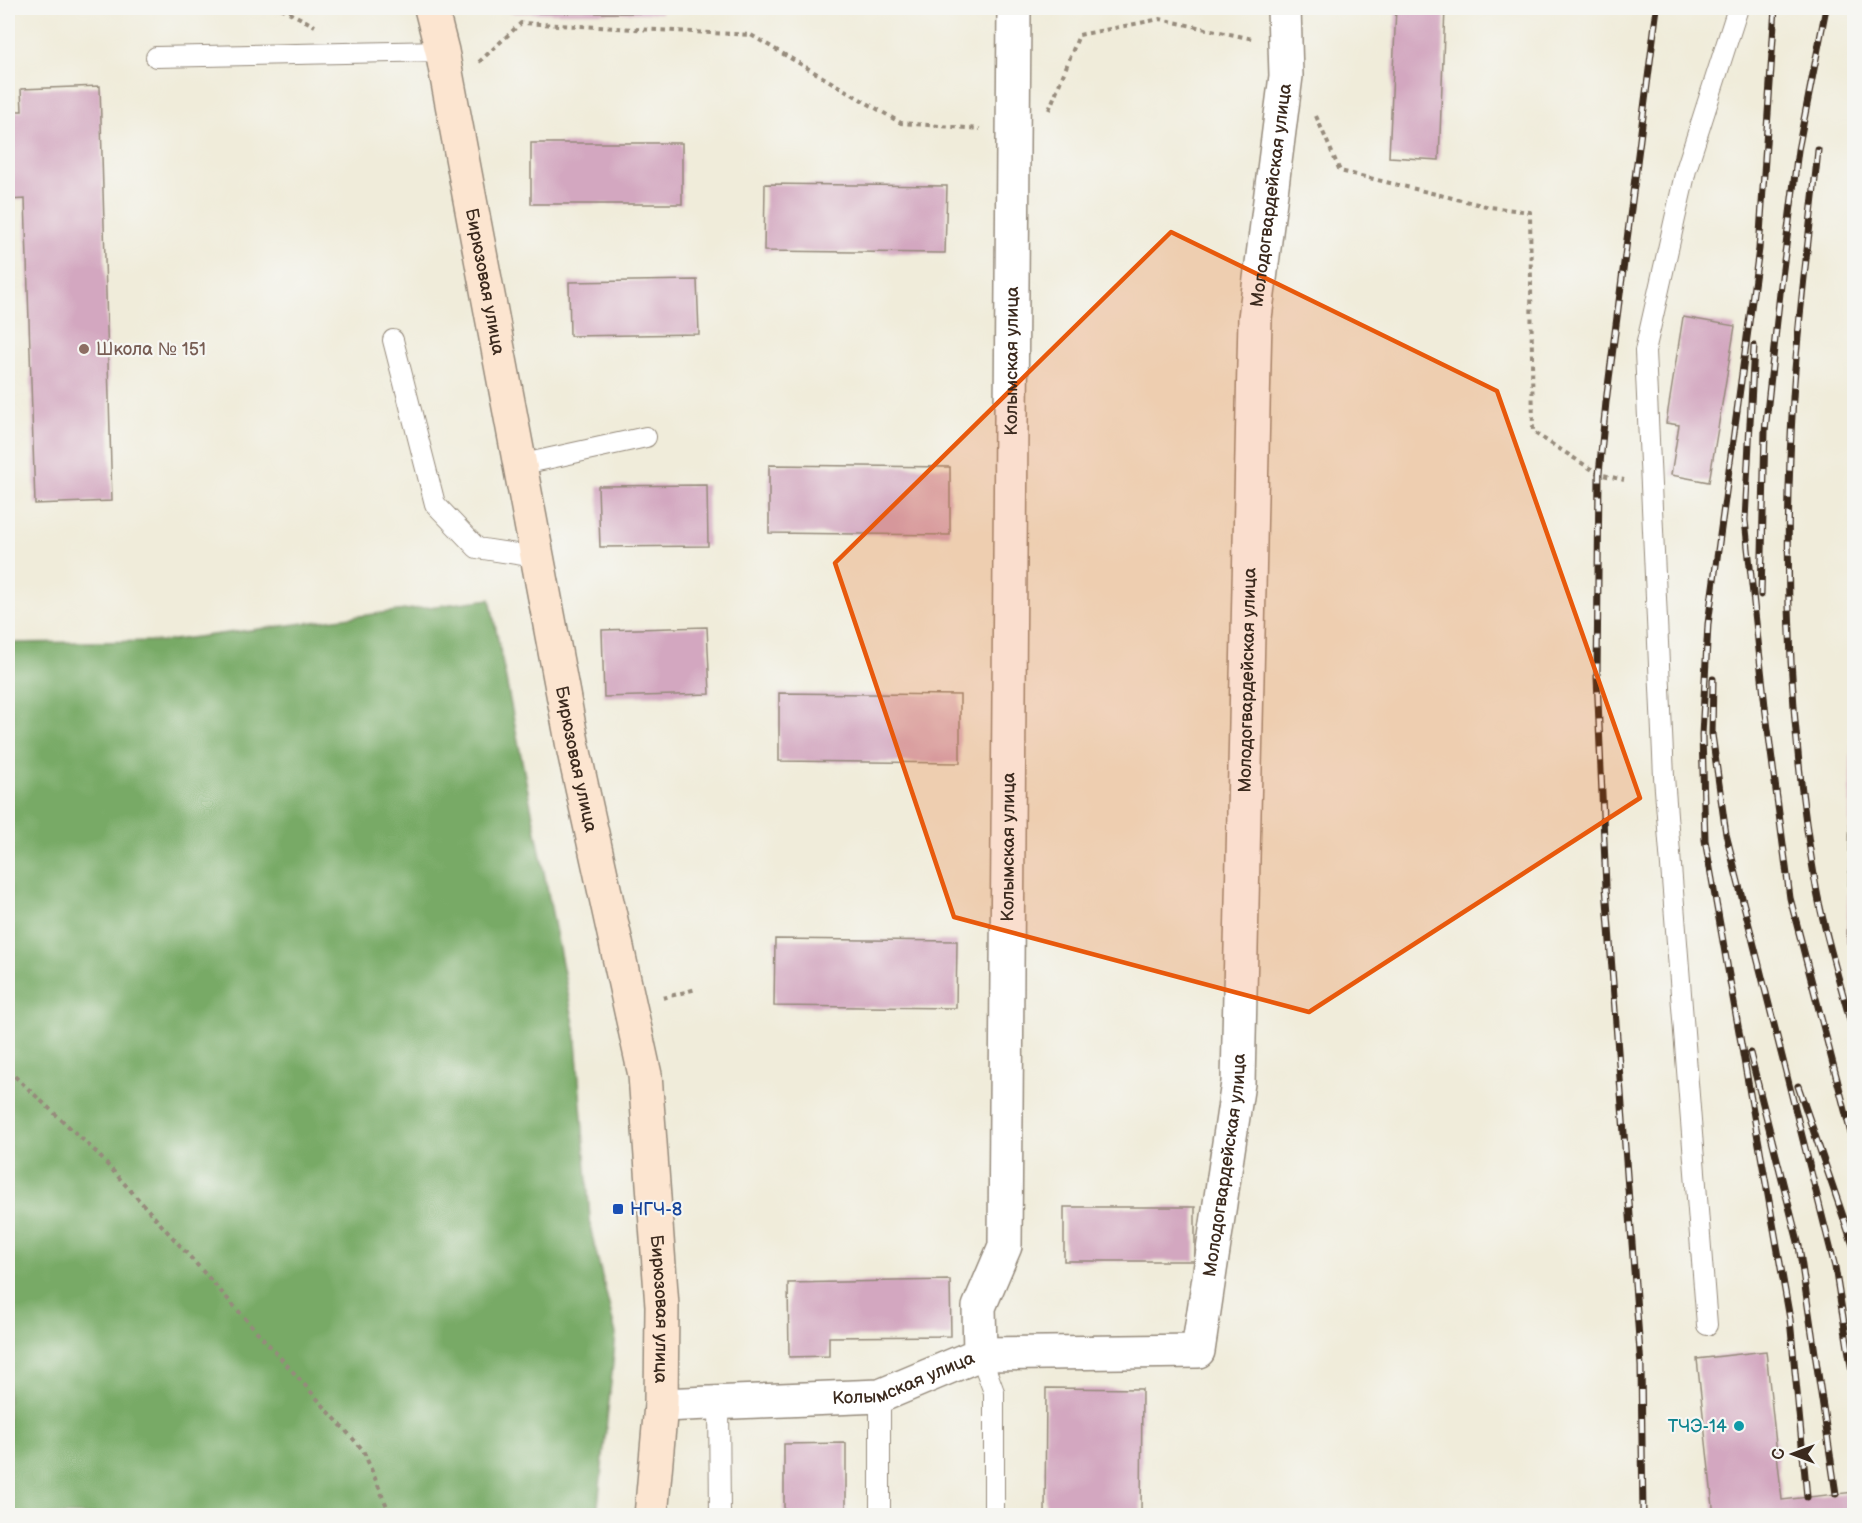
<svg xmlns="http://www.w3.org/2000/svg" width="1862" height="1523" viewBox="0 0 1862 1523" font-family="'Balsamiq Sans',sans-serif">
  <style>
    .forest { fill: #78aa66; stroke: #5a6a42; stroke-width: 1.5 }
    .building { fill: #d3a7c0 }
    .lines { fill: none; stroke-linecap: round; stroke-linejoin: round }
    .lane-casing { stroke: #968b7c; stroke-width: 22 }
    .street-casing { stroke: #968b7c; stroke-width: 36 }
    .secondary-casing { stroke: #968b7c; stroke-width: 36 }
    .path { stroke: #968b7c; stroke-width: 4; stroke-dasharray: 4.5 4.5; stroke-linecap: butt }
    .lane { stroke: #fff; stroke-width: 20 }
    .street { stroke: #fff; stroke-width: 33 }
    .secondary { stroke: #fce5d0; stroke-width: 33 }
    .rail-casing { stroke: #3b2a1e; stroke-width: 7 }
    .rail { stroke: #f6f6f2; stroke-width: 4.5; stroke-dasharray: 14; stroke-linecap: butt }
    .marked { fill: #e8590c; fill-opacity: 0.2; stroke: #e8590c; stroke-width: 4.5; stroke-linejoin: round }
    .education-dot { fill: #8d6e63; stroke: #f6f6f2; stroke-width: 2 }
    .transit-dot { fill: #1a4fb4; stroke: #f6f6f2; stroke-width: 2 }
    .culture-dot { fill: #0f9aa8; stroke: #f6f6f2; stroke-width: 2 }
    .labels { text-anchor: middle; dominant-baseline: central; stroke-width: 4.5; stroke-linejoin: round; paint-order: stroke }
    .street-label { font-size: 18px; fill: #3b2a1e; stroke: #f6f6f2 }
    .education-label { font-size: 18px; fill: #785e54; stroke: #f6f6f2; text-anchor: start }
    .transit-label { font-size: 18px; fill: #164399; stroke: #f6f6f2; text-anchor: start }
    .culture-label { font-size: 18px; fill: #0d838f; stroke: #f6f6f2; text-anchor: end }
  </style>
  <rect width="100%" height="100%" fill="#f6f6f2"/>
  <filter id="ink" filterUnits="userSpaceOnUse"><feTurbulence type="fractalNoise" baseFrequency=".0167" numOctaves="2"/><feDisplacementMap in="SourceGraphic" scale="12" xChannelSelector="R" yChannelSelector="G"/><feConvolveMatrix kernelMatrix="1 2 1 2 8 2 1 2 1" color-interpolation-filters="sRGB"/></filter>
  <filter id="wash" filterUnits="userSpaceOnUse"><feTurbulence type="fractalNoise" baseFrequency=".008" numOctaves="4" result="noise"/><feDisplacementMap in="SourceGraphic" scale="24" xChannelSelector="R" yChannelSelector="G"/><feGaussianBlur stdDeviation="1.35" result="paint"/><feColorMatrix in="noise" values="0 0 0 0 0 0 0 0 0 0 0 0 0 0 0 0 0 1.4 0 .05"/><feComposite in="paint" operator="in"/></filter>
  <g filter="url(#wash)">
    <rect width="100%" height="100%" fill="#f0ecda"/>
    <path class="forest" d="M490 599 575 1029 591 1231 616 1334 597 1515H8V643L166 641Z"/>
    <g id="blocks">
      <path class="building" d="M509 8H661V13H509Z
        M1396 8H1445L1439 160 1389 157Z
        M100 86 112 501 35 504 25 199 8 200V111H22L21 89Z
        M531 143H682V204H531Z
        M765 184 947 186 945 253 764 251Z
        M697 280 699 334 570 336 569 282Z
        M1683 317 1735 326 1709 482 1671 475 1679 425 1666 423Z
        M769 465 950 467V535L769 533Z
        M707 485 708 546 600 547 598 486Z
        M707 627 710 694 604 697 602 630Z
        M1853 654H1854V943H1847Z
        M779 693 960 695V763L779 761Z
        M775 939 957 941 956 1008 774 1006Z
        M1064 1207H1195V1261H1064Z
        M950 1280 951 1336 829 1337V1356L789 1357 788 1283Z
        M1766 1351 1782 1500 1854 1492V1516H1714L1697 1359Z
        M1046 1388 1142 1389 1141 1516H1045Z
        M846 1443V1516H784V1444Z"/>
    </g>
  </g>
  <g filter="url(#ink)">
    <use href="#blocks" fill-opacity="0" stroke="#968b7c" stroke-width="1.5"/>
    <g class="lines">
      <defs>
        <path id="lane" d="M156 57 442 51
          M393 340 435 504 477 548 536 557
          M519 465 646 437
          M1707 1325 1664 777 1645 351 1686 170 1738 8
          M980 1354 994 1392V1516
          M719 1401 720 1516
          M880 1516V1396"/>
        <g id="street">
          <path id="s1" d="M980 1354 1198 1351 1238 1083 1255 318 1286 76 1284 8"/>
          <path id="s2" d="M661 1405 880 1396 980 1354 979 1307 1005 1246 1014 8"/>
        </g>
        <g id="secondary">
          <path id="s3" d="M431 8 442 51 573 747 645 1075 662 1306 661 1405 651 1516"/>
        </g>
      </defs>
      <use href="#lane" class="lane-casing"/>
      <use href="#street" class="street-casing"/>
      <use href="#secondary" class="secondary-casing"/>
      <path class="path" d="M281 8 315 26
        M479 62 521 23 751 35 901 123 980 129
        M1049 110 1079 35 1160 19 1253 39
        M1316 116 1340 171 1490 207 1530 212 1533 432 1599 474 1624 480
        M663 998 696 989
        M8 1070 96 1152 363 1450 391 1516"/>
      <use href="#lane" class="lane"/>
      <use href="#street" class="street"/>
      <use href="#secondary" class="secondary"/>
      <defs>
        <path id="rail" d="M1775 8 1759 249 1708 624 1702 735 1705 840 1790 1319 1807 1497
          M1818 150C1810 232 1798 315 1793 398 1783 561 1788 727 1816 887 1825 937 1842 987 1854 1036
          M1754 346 1745 520 1765 706 1790 898 1854 1145
          M1761 595 1765 431 1780 293 1798 150 1826 8
          M1713 679 1712 734 1726 834 1835 1267 1854 1385
          M1750 1053 1799 1246 1836 1494
          M1798 1086 1854 1248
          M1643 1516 1641 1366 1606 887 1597 677 1599 474 1606 402 1657 8"/>
      </defs>
      <use href="#rail" class="rail-casing"/>
      <use href="#rail" class="rail"/>
    </g>
  </g>
  <path class="marked" d="M1171 232 1497 391 1640 798 1309 1012 954 917 835 563Z"/>
  <circle class="education-dot" cx="84" cy="349" r="6"/>
  <rect class="transit-dot" x="612" y="1203" width="12" height="12" rx="3"/>
  <circle class="culture-dot" cx="1739" cy="1426" r="6"/>
  <g class="labels">
    <g class="street-label">
      <text stroke="none"><textPath href="#s1" startOffset="1378">Молодогвардейская улица</textPath></text>
      <text stroke="none"><textPath href="#s3" startOffset="279">Бирюзовая улица</textPath></text>
      <text stroke="none"><textPath href="#s2" startOffset="1326">Колымская улица</textPath></text>
      <text stroke="none"><textPath href="#s1" startOffset="892">Молодогвардейская улица</textPath></text>
      <text stroke="none"><textPath href="#s3" startOffset="765">Бирюзовая улица</textPath></text>
      <text stroke="none"><textPath href="#s2" startOffset="840">Колымская улица</textPath></text>
      <text stroke="none"><textPath href="#s1" startOffset="406">Молодогвардейская улица</textPath></text>
      <text stroke="none"><textPath href="#s3" startOffset="1323">Бирюзовая улица</textPath></text>
      <text stroke="none"><textPath href="#s2" startOffset="246">Колымская улица</textPath></text>
    </g>
    <g class="education-label">
      <text x="96" y="349">Школа № 151</text>
    </g>
    <g class="transit-label">
      <text x="630" y="1209">НГЧ-8</text>
    </g>
    <g class="culture-label">
      <text x="1727" y="1426">ТЧЭ-14</text>
    </g>
  </g>
  <rect width="1862" height="1523" fill="none" stroke="#f6f6f2" stroke-width="30"/>
  <g transform="translate(1793 1454) rotate(270)" stroke="#f6f6f2" stroke-width="4.5" paint-order="stroke">
  <path d="M0-4.5L10 22L0 15L-10 22Z" fill="#3b2a1e"/>
  <text y="-9" font-size="16" font-weight="bold" text-anchor="middle" fill="#3b2a1e">С</text>
  </g>
</svg>
